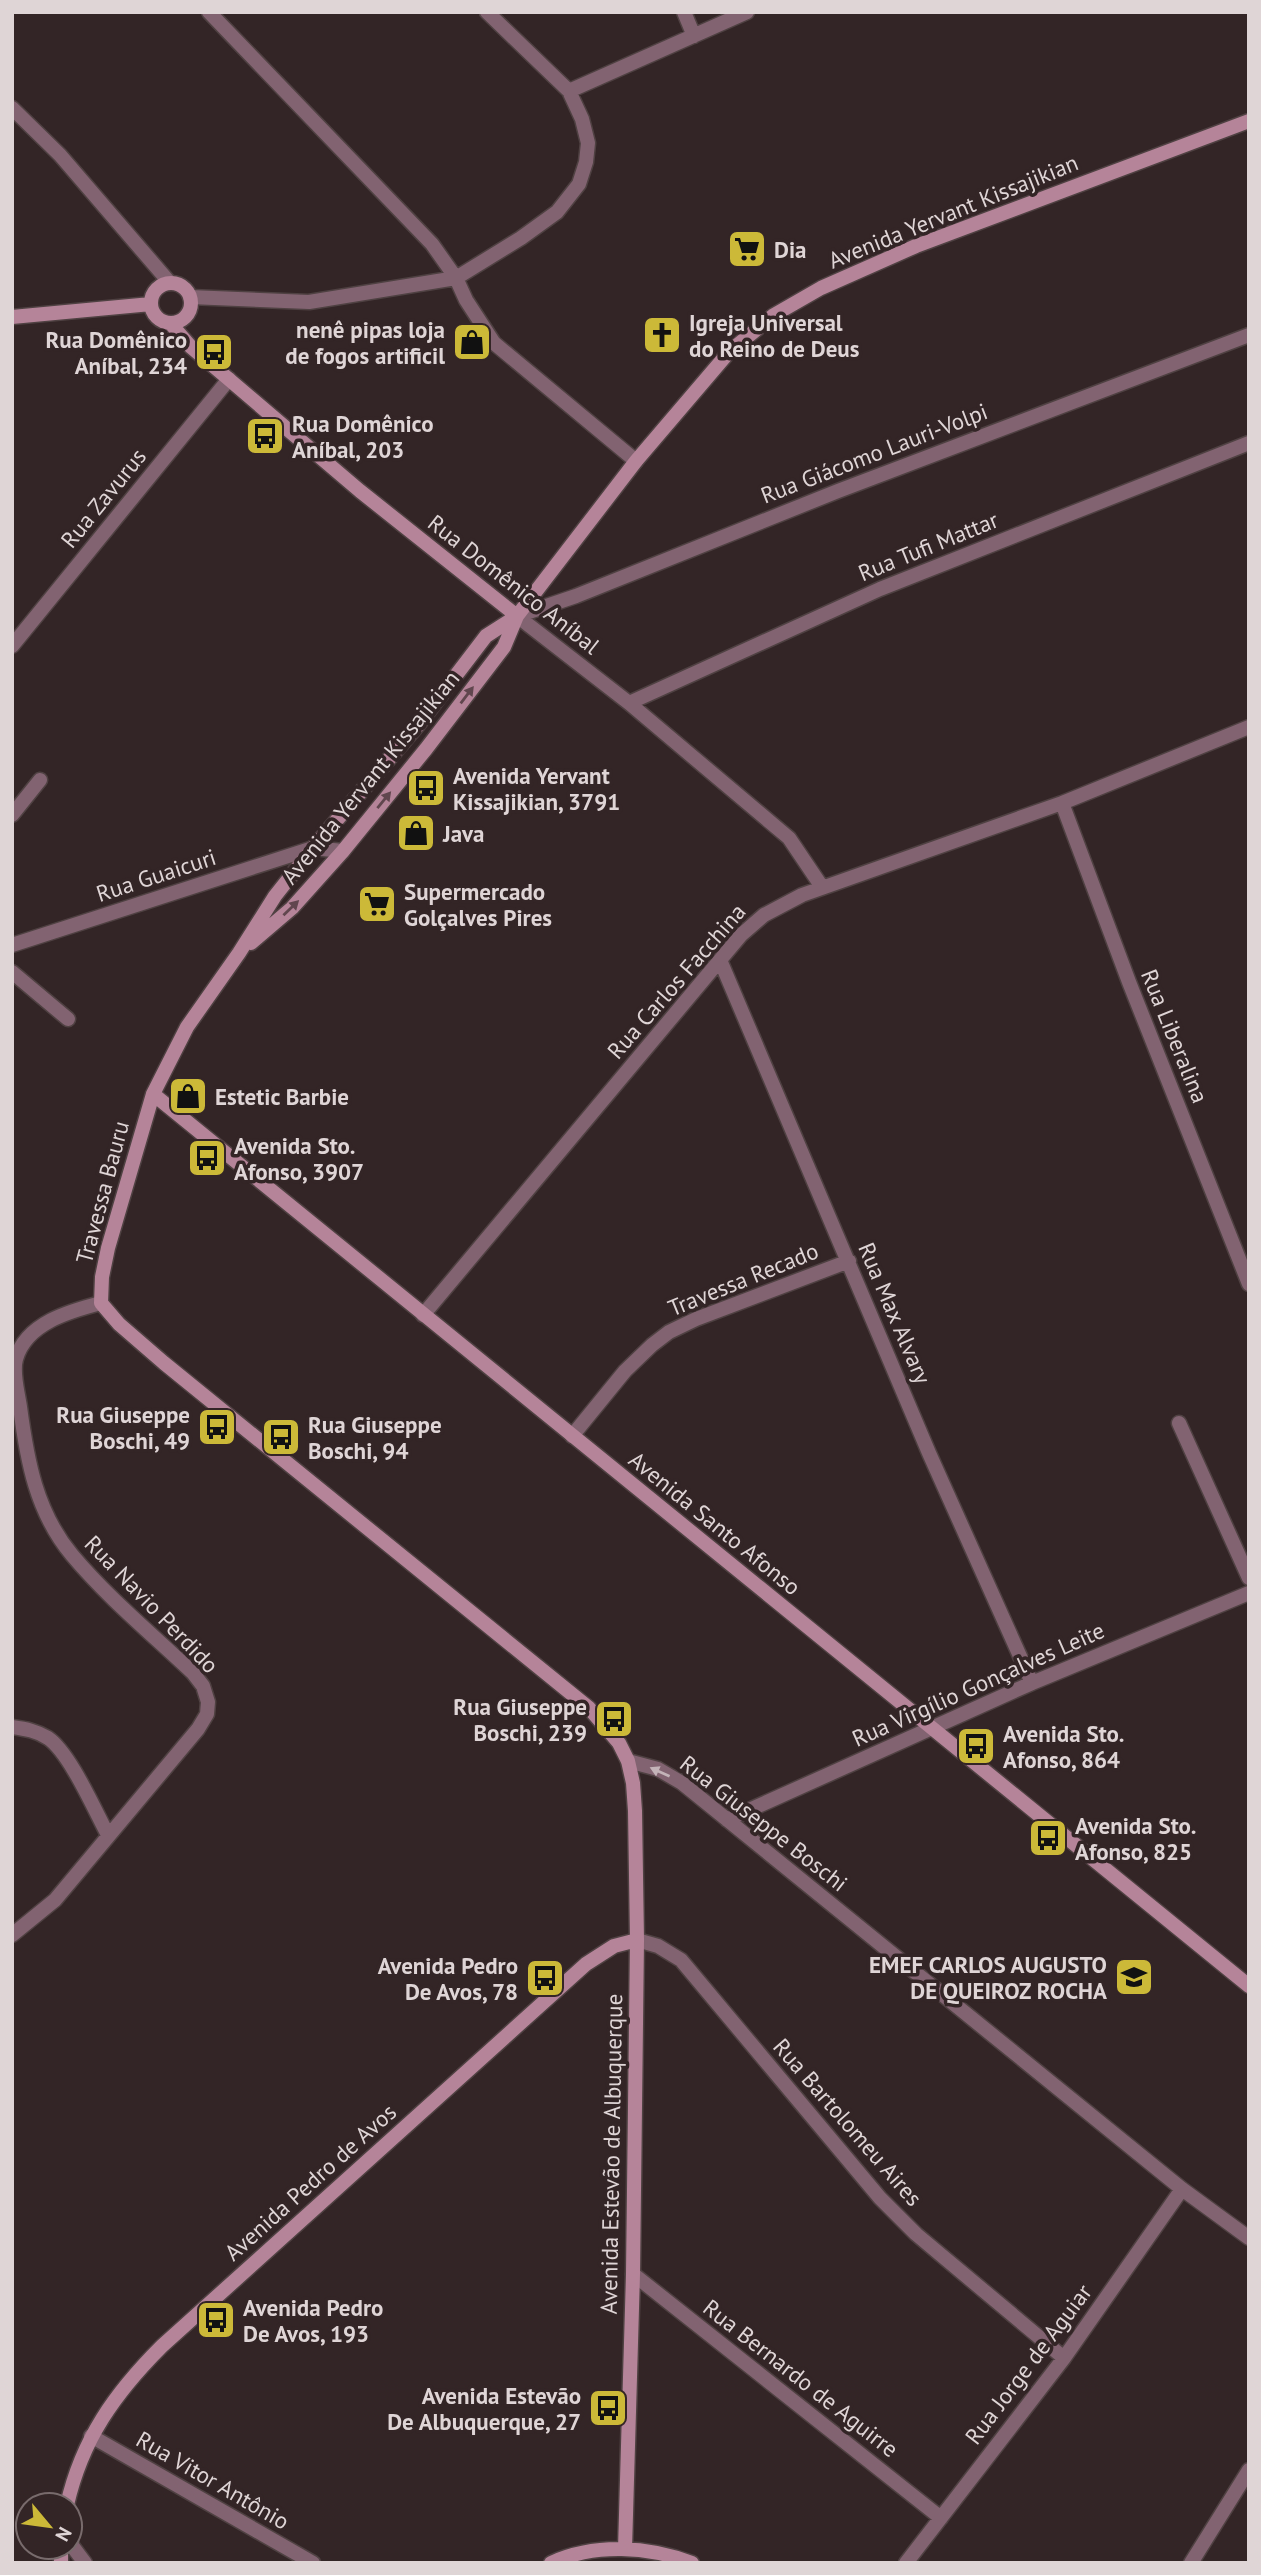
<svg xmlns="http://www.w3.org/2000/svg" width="1261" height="2575" viewBox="0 0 1261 2575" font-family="'PT Sans',sans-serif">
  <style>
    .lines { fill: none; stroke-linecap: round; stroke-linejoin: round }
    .street-casing { stroke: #4f4142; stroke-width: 17 }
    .secondary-casing { stroke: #4f4142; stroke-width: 17 }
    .street { stroke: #826371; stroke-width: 14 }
    .secondary { stroke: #b58499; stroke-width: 14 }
    .oneway { fill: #60464e }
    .oneway2 { fill: #c3b3b8 }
    .labels { text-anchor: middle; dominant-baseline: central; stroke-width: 7; stroke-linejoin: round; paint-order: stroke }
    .street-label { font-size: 23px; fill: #dfd5d6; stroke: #332526 }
    .poi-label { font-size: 23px; font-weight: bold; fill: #dfd5d6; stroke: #332526; text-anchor: start }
  </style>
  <rect width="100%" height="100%" fill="#332526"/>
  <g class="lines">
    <defs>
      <path id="street" d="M209 12 432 244 456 278 466 300 494 343 636 461
        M684 12 694 36
        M569 91 747 12
        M12 108 60 155 170 283
        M190 297 309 302 456 278 521 238 557 212 579 184 586 162 588 143 582 119 569 91 487 12
        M517 616 576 596 838 491 1249 335
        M517 616 629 703 789 838 822 887
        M12 646 229 379
        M629 703 880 589 1249 443
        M1062 803 1129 982 1249 1284
        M12 815 40 780
        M12 945 313 848 343 851
        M720 960 929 1453 1032 1683
        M12 972 68 1019
        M423 1315 720 960 741 935 764 915 802 895 1062 803 1249 727
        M1179 1423 1249 1578
        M572 1436 625 1371 652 1345 669 1332 696 1319 849 1261
        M12 1727C26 1729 37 1731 48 1738 70 1753 95 1811 108 1835
        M628 1761 658 1769 682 1783 1182 2189 1249 2238
        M727 1820 1032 1683 1249 1593
        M12 1935 55 1900 198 1729 207 1714 208 1702 203 1686 193 1673C153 1635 108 1598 72 1555 36 1512 27 1460 20 1407 18 1392 12 1373 16 1359 26 1323 70 1311 101 1303
        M637 1940 658 1946 681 1960 880 2198 916 2234 1064 2358
        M633 2274 941 2518
        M91 2436 313 2563
        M70 2543 85 2563
        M906 2563 1064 2358 1182 2189
        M1191 2563 1249 2470"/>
      <path id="secondary" d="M151 303a20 20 0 1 1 40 0a20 20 0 1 1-40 0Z
        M12 317 151 304
        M171 324 191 347 360 491 517 616
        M517 616 486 636 418 725 313 848 275 896 239 953 187 1027 153 1094 108 1248 102 1277 101 1303 119 1324 164 1363 589 1708 619 1743 628 1761 633 1783 635 1811 637 1940 633 2274 625 2549
        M251 943 292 908 343 851 426 749 504 647 517 616 636 461 729 352 774 315 821 288 916 246 1249 121
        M153 1094 1249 1986
        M67 2505C82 2439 115 2393 162 2346L586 1964 614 1946 637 1940
        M61 2547V2563
        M551 2563C595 2543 648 2546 692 2563"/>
    </defs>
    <use href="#street" class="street-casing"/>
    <use href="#secondary" class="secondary-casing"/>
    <use href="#street" class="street"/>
    <use href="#secondary" class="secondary"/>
  </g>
  <defs><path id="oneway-solid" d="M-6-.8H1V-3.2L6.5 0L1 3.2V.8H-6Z" transform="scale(1.75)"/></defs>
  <g class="oneway">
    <use href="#oneway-solid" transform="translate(467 695) rotate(-53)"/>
    <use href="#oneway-solid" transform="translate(384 800) rotate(-51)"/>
    <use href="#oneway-solid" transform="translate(291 908) rotate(-44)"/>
  </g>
  <use class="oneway2" href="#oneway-solid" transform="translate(660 1772) rotate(-156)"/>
  <defs>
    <symbol id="supermarket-square" viewBox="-11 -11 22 22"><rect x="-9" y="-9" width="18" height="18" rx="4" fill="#ccb938" stroke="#332526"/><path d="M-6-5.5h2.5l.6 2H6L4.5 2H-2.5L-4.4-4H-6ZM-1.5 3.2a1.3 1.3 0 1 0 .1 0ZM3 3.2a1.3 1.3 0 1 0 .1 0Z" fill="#111"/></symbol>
    <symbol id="church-square" viewBox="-11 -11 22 22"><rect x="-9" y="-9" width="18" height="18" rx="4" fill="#ccb938" stroke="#332526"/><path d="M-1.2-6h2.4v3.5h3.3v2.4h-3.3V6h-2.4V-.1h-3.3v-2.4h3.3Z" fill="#111"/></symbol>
    <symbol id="shop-square" viewBox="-11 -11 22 22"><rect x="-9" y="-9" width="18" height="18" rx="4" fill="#ccb938" stroke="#332526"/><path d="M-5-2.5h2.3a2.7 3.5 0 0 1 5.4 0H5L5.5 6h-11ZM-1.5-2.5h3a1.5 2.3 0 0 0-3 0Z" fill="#111"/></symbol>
    <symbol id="bus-square" viewBox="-11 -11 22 22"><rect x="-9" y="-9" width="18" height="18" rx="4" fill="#ccb938" stroke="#332526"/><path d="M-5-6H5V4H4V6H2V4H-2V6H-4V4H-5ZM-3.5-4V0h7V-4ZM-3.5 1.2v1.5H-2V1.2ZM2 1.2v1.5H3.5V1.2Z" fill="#111"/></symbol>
    <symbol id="school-square" viewBox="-11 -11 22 22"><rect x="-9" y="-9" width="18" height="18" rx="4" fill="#ccb938" stroke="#332526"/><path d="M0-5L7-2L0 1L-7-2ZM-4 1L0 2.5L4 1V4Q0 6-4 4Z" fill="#111"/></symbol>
  </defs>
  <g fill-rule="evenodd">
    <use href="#supermarket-square" x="725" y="227" width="44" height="44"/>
    <use href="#church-square" x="640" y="313" width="44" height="44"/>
    <use href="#shop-square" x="450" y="320" width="44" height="44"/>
    <use href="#bus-square" x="192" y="330" width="44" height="44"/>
    <use href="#bus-square" x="243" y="414" width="44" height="44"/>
    <use href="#bus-square" x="404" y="766" width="44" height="44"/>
    <use href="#shop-square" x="394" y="811" width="44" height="44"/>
    <use href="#supermarket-square" x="355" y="882" width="44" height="44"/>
    <use href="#shop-square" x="166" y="1074" width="44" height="44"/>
    <use href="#bus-square" x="185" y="1136" width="44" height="44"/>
    <use href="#bus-square" x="195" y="1405" width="44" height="44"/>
    <use href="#bus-square" x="259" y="1415" width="44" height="44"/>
    <use href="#bus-square" x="592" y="1697" width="44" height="44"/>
    <use href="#bus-square" x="954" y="1724" width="44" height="44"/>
    <use href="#bus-square" x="1026" y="1816" width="44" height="44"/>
    <use href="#school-square" x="1112" y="1955" width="44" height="44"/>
    <use href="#bus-square" x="523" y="1956" width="44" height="44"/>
    <use href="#bus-square" x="194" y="2298" width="44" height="44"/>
    <use href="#bus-square" x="586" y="2386" width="44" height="44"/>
  </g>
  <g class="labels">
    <g class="street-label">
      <text transform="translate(953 211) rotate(-22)">Avenida Yervant Kissajikian</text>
      <text transform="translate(874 453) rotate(-21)">Rua Giácomo Lauri-Volpi</text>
      <text transform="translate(103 498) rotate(-51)">Rua Zavurus</text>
      <text transform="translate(928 546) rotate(-22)">Rua Tufi Mattar</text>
      <text transform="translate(514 584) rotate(38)">Rua Domênico Aníbal</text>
      <text transform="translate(370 777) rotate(-51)">Avenida Yervant Kissajikian</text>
      <text transform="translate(156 875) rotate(-18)">Rua Guaicuri</text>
      <text transform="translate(676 981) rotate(-49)">Rua Carlos Facchina</text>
      <text transform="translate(1175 1036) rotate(68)">Rua Liberalina</text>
      <text transform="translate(102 1192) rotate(-75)">Travessa Bauru</text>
      <text transform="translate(743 1279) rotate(-22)">Travessa Recado</text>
      <text transform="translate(895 1313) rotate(67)">Rua Max Alvary</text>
      <text transform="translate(715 1523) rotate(39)">Avenida Santo Afonso</text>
      <text transform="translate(152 1604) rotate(46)">Rua Navio Perdido</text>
      <text transform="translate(978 1684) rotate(-24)">Rua Virgílio Gonçalves Leite</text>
      <text transform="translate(764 1823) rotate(38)">Rua Giuseppe Boschi</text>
      <text transform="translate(848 2122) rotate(49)">Rua Bartolomeu Aires</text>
      <text transform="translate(611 2154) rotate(-89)">Avenida Estevão de Albuquerque</text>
      <text transform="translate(310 2182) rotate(-42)">Avenida Pedro de Avos</text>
      <text transform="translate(1028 2364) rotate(-53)">Rua Jorge de Aguiar</text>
      <text transform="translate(801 2378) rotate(38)">Rua Bernardo de Aguirre</text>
      <text transform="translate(213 2480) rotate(30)">Rua Vitor Antônio</text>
    </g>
    <g class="poi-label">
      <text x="774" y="249">Dia</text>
      <text x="689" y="322">Igreja Universal<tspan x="689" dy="26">do Reino de Deus</tspan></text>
      <text x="445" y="329" text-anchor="end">nenê pipas loja<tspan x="445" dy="26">de fogos artificil</tspan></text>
      <text x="187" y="339" text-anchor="end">Rua Domênico<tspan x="187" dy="26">Aníbal, 234</tspan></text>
      <text x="292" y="423">Rua Domênico<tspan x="292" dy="26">Aníbal, 203</tspan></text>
      <text x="453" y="775">Avenida Yervant<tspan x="453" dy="26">Kissajikian, 3791</tspan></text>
      <text x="443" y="833">Java</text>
      <text x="404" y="891">Supermercado<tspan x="404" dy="26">Golçalves Pires</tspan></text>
      <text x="215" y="1096">Estetic Barbie</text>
      <text x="234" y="1145">Avenida Sto.<tspan x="234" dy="26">Afonso, 3907</tspan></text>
      <text x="190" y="1414" text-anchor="end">Rua Giuseppe<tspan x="190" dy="26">Boschi, 49</tspan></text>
      <text x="308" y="1424">Rua Giuseppe<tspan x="308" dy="26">Boschi, 94</tspan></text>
      <text x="587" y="1706" text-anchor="end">Rua Giuseppe<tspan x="587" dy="26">Boschi, 239</tspan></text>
      <text x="1003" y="1733">Avenida Sto.<tspan x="1003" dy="26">Afonso, 864</tspan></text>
      <text x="1075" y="1825">Avenida Sto.<tspan x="1075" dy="26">Afonso, 825</tspan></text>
      <text x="1107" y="1964" text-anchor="end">EMEF CARLOS AUGUSTO<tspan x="1107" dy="26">DE QUEIROZ ROCHA</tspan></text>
      <text x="518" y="1965" text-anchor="end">Avenida Pedro<tspan x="518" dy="26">De Avos, 78</tspan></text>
      <text x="243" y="2307">Avenida Pedro<tspan x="243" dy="26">De Avos, 193</tspan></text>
      <text x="581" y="2395" text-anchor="end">Avenida Estevão<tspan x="581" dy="26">De Albuquerque, 27</tspan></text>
    </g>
  </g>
  <rect width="1261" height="2575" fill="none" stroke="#dfd5d6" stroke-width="28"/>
  <g transform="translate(49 2526) rotate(119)"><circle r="33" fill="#332526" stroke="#786b6c" stroke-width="2"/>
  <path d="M0-5L12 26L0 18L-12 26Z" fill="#ccb938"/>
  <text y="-10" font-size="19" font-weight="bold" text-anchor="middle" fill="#dfd5d6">N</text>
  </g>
</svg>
